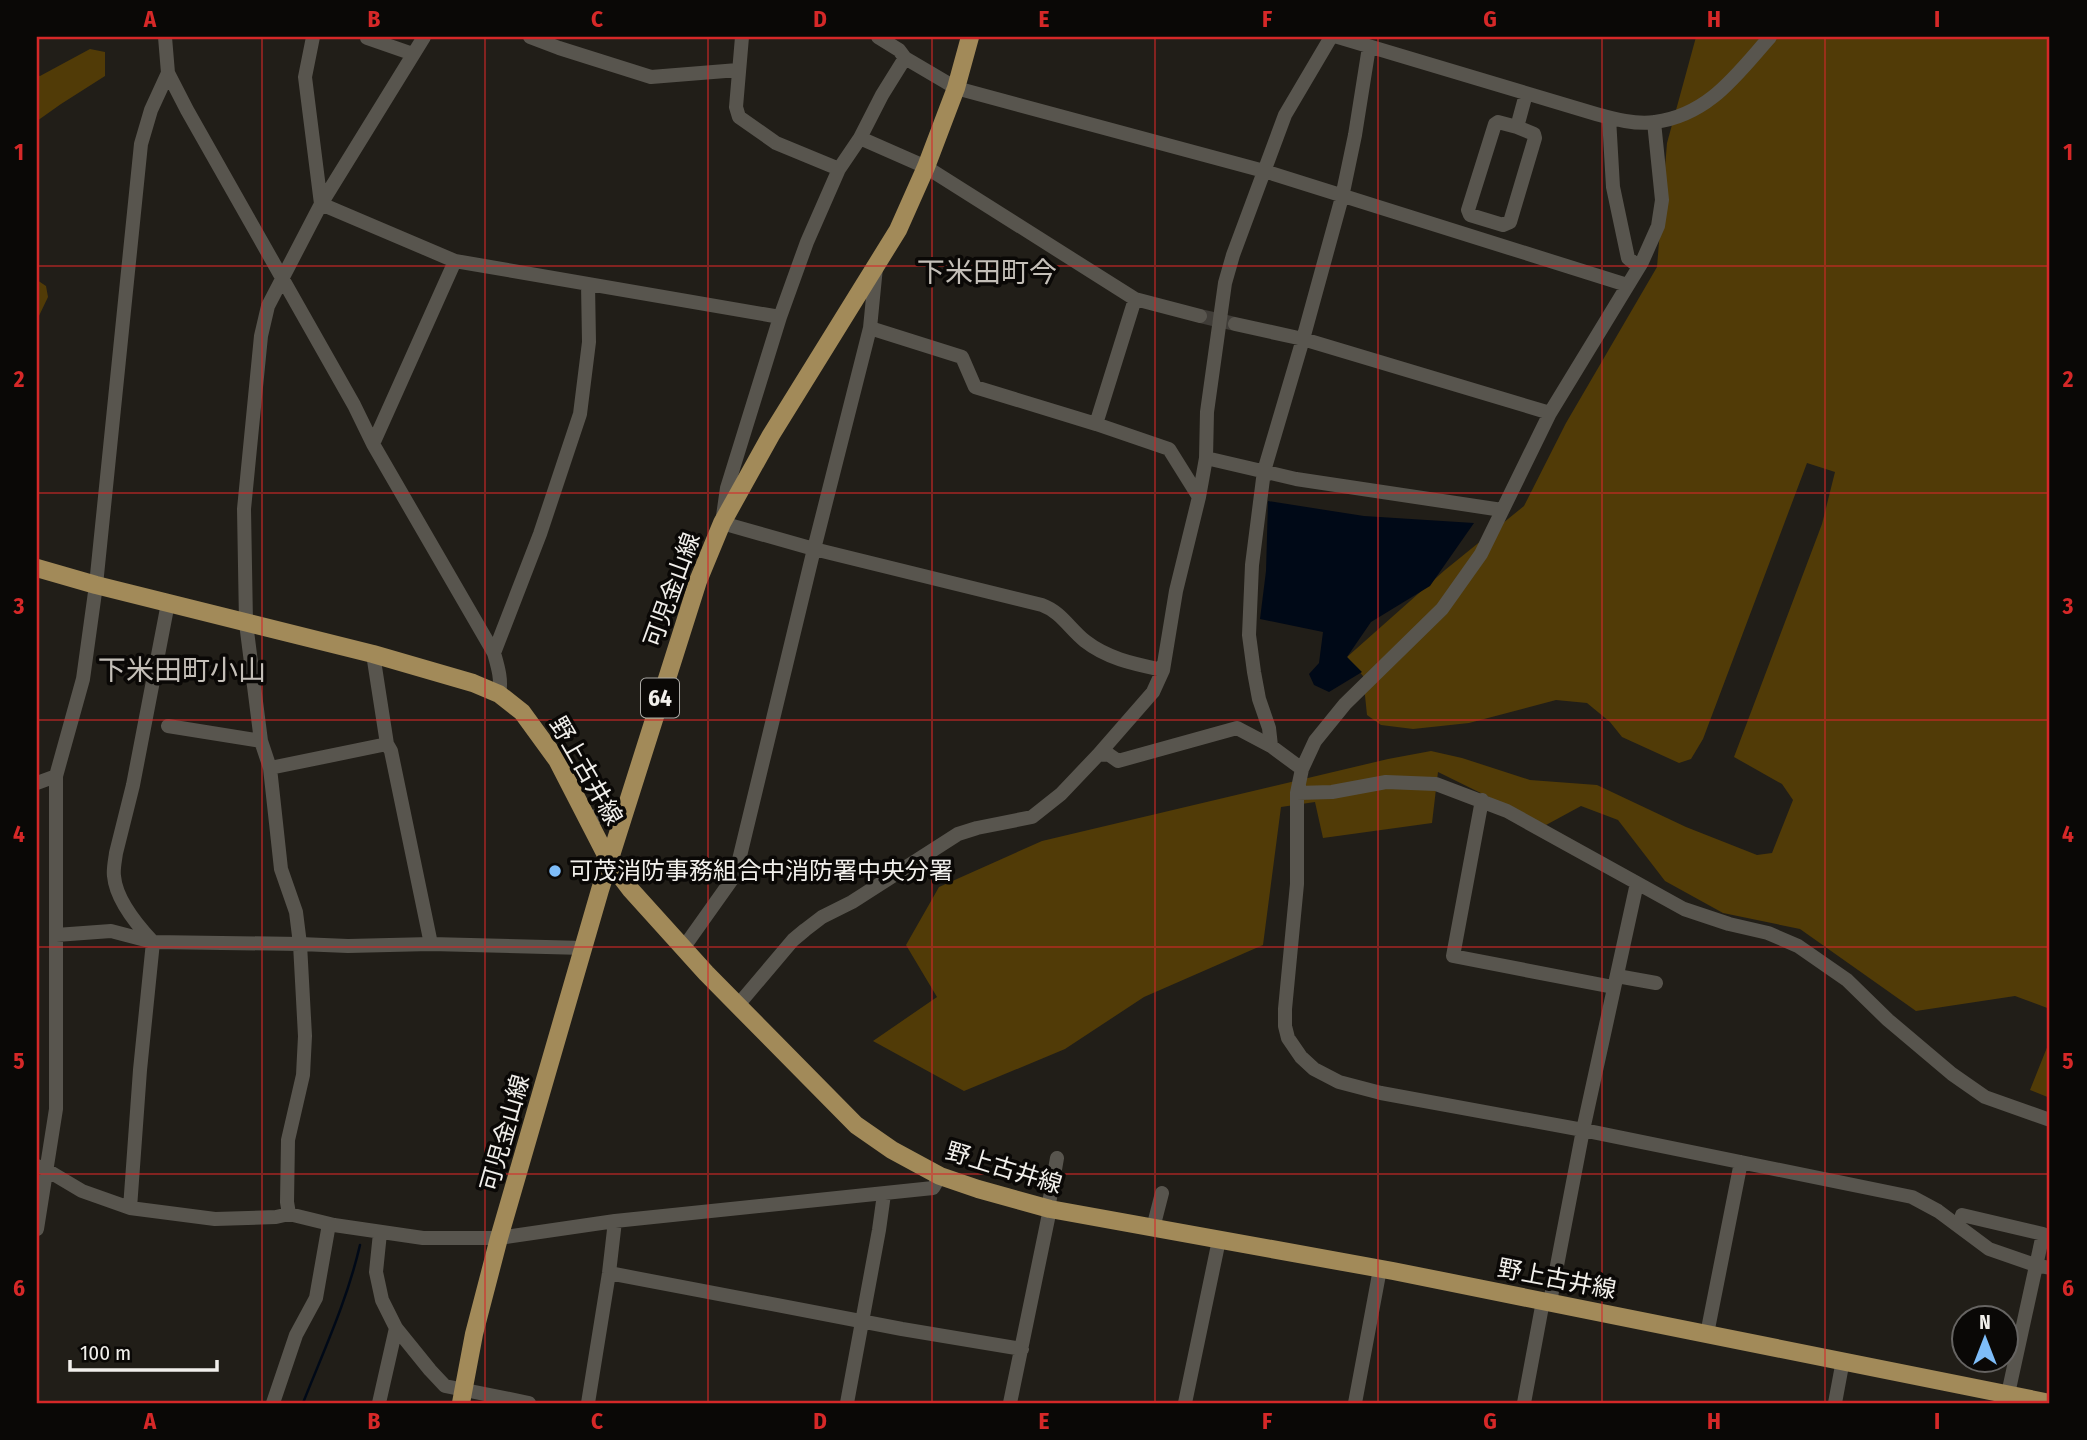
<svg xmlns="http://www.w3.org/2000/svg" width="2087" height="1440" viewBox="0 0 2087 1440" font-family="'Fira Sans Condensed','Noto Sans JP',sans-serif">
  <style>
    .green { fill: #513b07 }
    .water { fill: #000917 }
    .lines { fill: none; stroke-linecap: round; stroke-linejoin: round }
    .stream { stroke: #000917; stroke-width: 2.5 }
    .minor-tunnel { stroke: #403d38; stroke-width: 14; stroke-dasharray: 14 7; stroke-linecap: butt }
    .minor { stroke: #58554e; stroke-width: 14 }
    .major { stroke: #a28a59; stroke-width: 18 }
    .grid { fill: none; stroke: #d62828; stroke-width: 2; stroke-opacity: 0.55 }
    .poi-dot { fill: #7ebdf9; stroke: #0a0806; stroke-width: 2.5 }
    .labels { text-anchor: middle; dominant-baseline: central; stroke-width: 7; stroke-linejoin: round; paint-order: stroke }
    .shield { fill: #0a0806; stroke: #acaaa6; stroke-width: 2 }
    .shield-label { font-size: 23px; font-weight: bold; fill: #f1efeb }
    .street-label { font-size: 24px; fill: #f1efeb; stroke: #0a0806 }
    .poi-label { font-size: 24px; fill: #f1efeb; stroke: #0a0806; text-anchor: start }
    .quarter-label { font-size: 28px; fill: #c4bfb8; stroke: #0a0806 }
    .neatline { fill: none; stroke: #d62828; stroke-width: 2.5 }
    .grid-label { font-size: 23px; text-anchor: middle; font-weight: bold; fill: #d62828 }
  </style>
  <rect width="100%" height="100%" fill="#211e18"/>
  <path class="green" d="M1696 37H2050V1009L2015 996 1916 1011 1800 929 1723 913 1665 881 1618 820 1581 806 1546 825 1438 772 1432 823 1323 838 1315 802 1281 807 1263 945 1144 997 1065 1049 964 1091 873 1041 937 997 906 945 939 887 1042 841 1388 759 1431 751 1462 758 1530 780 1597 785 1686 827 1757 855 1772 853 1793 800 1782 784 1734 757 1822 524 1835 472 1807 463 1703 739 1691 759 1679 763 1622 737 1610 722 1587 703 1556 700 1469 723 1413 729 1381 725 1367 715 1363 676 1347 657 1445 570 1524 506 1566 423 1657 267 1667 143Z
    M90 49 105 52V76L61 104 37 121V75L40 76Z
    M37 280 46 286 48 297 37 320Z
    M2050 1040V1098L2030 1090Z"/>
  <path class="water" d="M1268 501 1364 516 1474 523 1430 586 1371 622 1347 657 1362 672 1329 692 1314 685 1309 674 1319 663 1323 632 1260 619 1266 571Z"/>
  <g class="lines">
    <path class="stream" d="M303 1403C324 1350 347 1301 360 1245"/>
    <path class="minor-tunnel" d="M1200 316 1235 324"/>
    <path class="minor" d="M165 37 168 73 187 110 354 405 373 444 494 653C498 667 502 680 499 694
      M313 37 305 77 321 204
      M369 37 367 38 413 54
      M530 37 559 48 651 77 738 70
      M742 37 736 107 739 117 776 143 839 169
      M878 37 899 50 905 58 956 88 1264 171 1627 285
      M1338 37 1596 114C1614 119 1636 125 1655 122 1709 115 1737 74 1770 37
      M905 58 882 95 860 138 839 169 807 242 780 317 727 488 722 523 814 549 1042 605C1061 612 1069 628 1085 641 1108 659 1135 664 1163 670
      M1609 118 1613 187 1628 258 1639 267
      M1654 122 1662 200 1658 226 1642 262 1550 413 1481 554 1442 609 1345 704 1315 741 1302 769 1297 793V884L1285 1009V1026L1288 1038 1301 1057 1314 1069 1339 1082 1381 1093 1583 1130 1912 1197 1938 1211 1989 1249 2035 1265 2050 1268
      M1517 127 1534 134 1535 138 1510 222 1503 225 1470 215 1468 210 1495 124 1498 122 1517 127 1526 94
      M860 138 926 167 1135 299 1200 316
      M321 204 455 261 780 317
      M1235 324 1303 339 1550 413
      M870 328 962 357 975 387 1096 424 1169 449 1199 497
      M1096 424 1135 299
      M373 444 455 261
      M1206 458 1296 479 1502 510
      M494 653 540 534 580 414 589 342 588 284
      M373 654 387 744 391 751 431 944
      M168 726 261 741
      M1271 746 1269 728 1259 699 1254 672 1249 635 1252 565 1264 471 1303 339 1342 197 1355 135 1369 47
      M1098 755 1108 754 1118 761 1237 728 1271 746 1302 769
      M270 768 387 744
      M37 783 56 776
      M1297 793 1332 792 1386 782 1436 784 1507 811 1684 909 1729 924 1768 933 1798 946 1847 980 1888 1020 1952 1074 1985 1097 2050 1120
      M1482 800 1453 956 1613 987
      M586 817C602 816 614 816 627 805
      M56 935 111 931 153 942 300 944 348 946 431 944 584 948
      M684 947 733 878 739 860 814 549 870 328 876 267
      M1617 976 1656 983
      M738 1005 793 940 805 930 822 917 852 902 958 834 977 828 1032 817 1061 794 1098 755 1153 692 1163 670 1176 591 1199 497 1206 458 1207 412 1225 283 1233 255 1285 115 1331 37
      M37 1166 45 1169 82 1191 130 1208 215 1219 276 1217 289 1214 334 1225 423 1238H499L615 1221 933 1188 940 1176
      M130 1208 140 1070 153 942C137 925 116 900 114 876 113 869 115 861 116 853L133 785 168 603
      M1048 1209 1057 1158
      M289 1214 287 1202 288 1140 303 1075 305 1036 300 944 296 912 281 869 270 768 261 741 246 623 244 509 261 336 268 306 321 204 424 37
      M1962 1215 2043 1234 2006 1403
      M1153 1228 1162 1193
      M37 1229 56 1109V776L83 679 96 585 141 144 151 110 168 73
      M380 1233 376 1272 382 1300 396 1328 430 1370 445 1386 529 1403
      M609 1273 902 1329 1022 1349
      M1550 1302 1583 1130 1637 883
      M1707 1334 1741 1162
      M273 1403 296 1335 316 1298 329 1224
      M379 1403 396 1328
      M588 1403 609 1273 615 1221
      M847 1403 879 1230 884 1194
      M1010 1403 1050 1209
      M1185 1403 1219 1240
      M1355 1403 1380 1269
      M1524 1403 1543 1301
      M1835 1403 1843 1360"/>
    <path class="major" d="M37 568 96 585 373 654 473 683 499 694 522 712 557 760 609 861 631 890 706 973 856 1125 892 1150 940 1176 978 1189 1050 1209 1393 1271 2050 1403
      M461 1403 474 1334 499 1238 600 890 698 581 722 523 771 435 898 230 926 167 956 88 970 37"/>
  </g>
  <path class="grid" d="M262 37V1403M485 37V1403M708 37V1403M932 37V1403M1155 37V1403M1378 37V1403M1602 37V1403M1825 37V1403M37 266H2050M37 493H2050M37 720H2050M37 947H2050M37 1174H2050"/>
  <circle class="poi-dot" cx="555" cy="871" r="7"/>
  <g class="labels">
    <rect class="shield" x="641" y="678.5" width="38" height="39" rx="5"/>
    <g class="shield-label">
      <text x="660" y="698">64</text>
    </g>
    <g class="street-label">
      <text transform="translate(672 590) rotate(-70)">可児金山線</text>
      <text transform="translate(586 771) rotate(60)">野上古井線</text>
      <text transform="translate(505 1133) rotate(-74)">可児金山線</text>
      <text transform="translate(1004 1168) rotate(17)">野上古井線</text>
      <text transform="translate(1557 1279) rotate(11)">野上古井線</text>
    </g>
    <g class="poi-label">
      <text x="569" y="871">可茂消防事務組合中消防署中央分署</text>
    </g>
    <g class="quarter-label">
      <text x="987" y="272">下米田町今</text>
      <text x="182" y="670">下米田町小山</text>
    </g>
  </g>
  <rect width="2087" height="1440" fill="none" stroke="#0a0806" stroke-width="77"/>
  <g transform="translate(1985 1339)"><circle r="33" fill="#0a0806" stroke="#666462" stroke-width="2"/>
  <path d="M0-5L12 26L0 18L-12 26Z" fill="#7ebdf9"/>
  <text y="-10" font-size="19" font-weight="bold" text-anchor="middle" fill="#f1efeb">N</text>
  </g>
  <path d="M70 1360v10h147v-10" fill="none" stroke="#f1efeb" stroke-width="3.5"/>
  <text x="80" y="1360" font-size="21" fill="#f1efeb" stroke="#0a0806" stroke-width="5" paint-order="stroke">100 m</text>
  <rect x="38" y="38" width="2010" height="1364" class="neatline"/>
  <g class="grid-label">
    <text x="150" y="27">A</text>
    <text x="374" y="27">B</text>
    <text x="597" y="27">C</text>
    <text x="820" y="27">D</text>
    <text x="1044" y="27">E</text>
    <text x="1267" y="27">F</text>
    <text x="1490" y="27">G</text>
    <text x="1714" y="27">H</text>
    <text x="1937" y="27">I</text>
    <text x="19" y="160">1</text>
    <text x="2068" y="160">1</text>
    <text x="19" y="387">2</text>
    <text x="2068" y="387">2</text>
    <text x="19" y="614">3</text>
    <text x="2068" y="614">3</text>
    <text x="19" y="842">4</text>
    <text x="2068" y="842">4</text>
    <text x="19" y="1069">5</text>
    <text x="2068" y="1069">5</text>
    <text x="19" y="1296">6</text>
    <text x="2068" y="1296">6</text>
    <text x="150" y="1429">A</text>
    <text x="374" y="1429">B</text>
    <text x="597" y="1429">C</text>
    <text x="820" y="1429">D</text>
    <text x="1044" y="1429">E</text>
    <text x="1267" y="1429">F</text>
    <text x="1490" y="1429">G</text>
    <text x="1714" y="1429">H</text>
    <text x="1937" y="1429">I</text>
  </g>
</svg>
